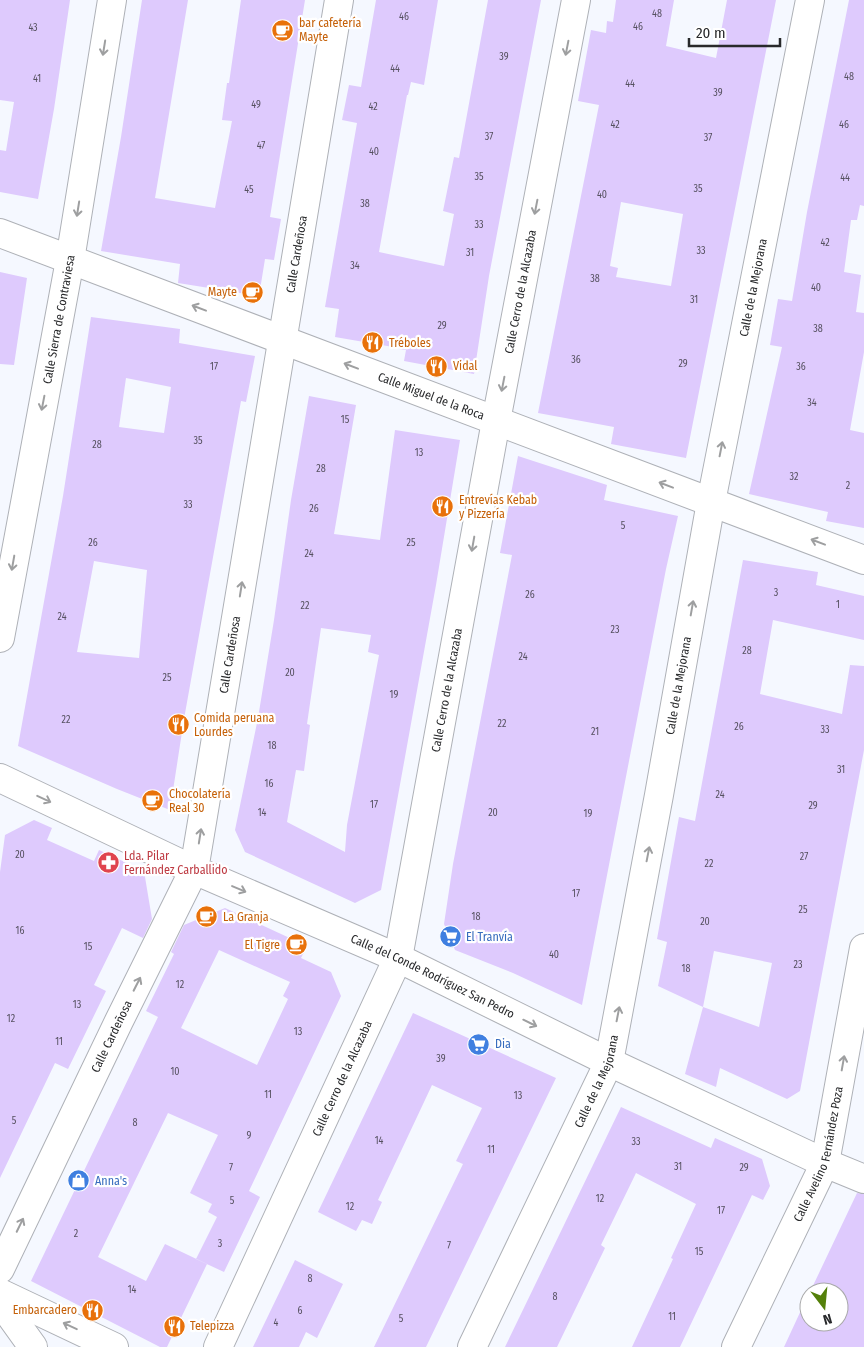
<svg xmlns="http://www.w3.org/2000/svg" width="864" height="1347" viewBox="0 0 864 1347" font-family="'Fira Sans Condensed',sans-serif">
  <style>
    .building { fill: #decafd; fill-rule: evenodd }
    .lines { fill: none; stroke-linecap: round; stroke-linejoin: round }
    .street-casing { stroke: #aeb1b7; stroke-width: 30 }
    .primary-casing { stroke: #aeb1b7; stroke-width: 30 }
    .street { stroke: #fff; stroke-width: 28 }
    .primary { stroke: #fff; stroke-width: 28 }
    .oneway { stroke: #9e9fa0 }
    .labels { text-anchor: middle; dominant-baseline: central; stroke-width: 4.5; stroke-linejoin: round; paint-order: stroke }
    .number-label { font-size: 10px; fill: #565160 }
    .food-label { font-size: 12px; fill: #c56008; stroke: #fff; text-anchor: start }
    .street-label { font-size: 12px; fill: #28292b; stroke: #fff }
    .health-label { font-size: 12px; fill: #be3a42; stroke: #fff; text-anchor: start }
    .shop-label { font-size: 12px; fill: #366cbe; stroke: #fff; text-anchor: start }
  </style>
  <rect width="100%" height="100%" fill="#f5f8ff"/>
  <path class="building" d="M0 0H70L54 109 38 199 0 192V150L6 151 14 102 0 100Z
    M142 0H188L155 198 215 208 232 121 222 120 227 83H229L241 0H305L270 217 281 219 274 260 265 259 259 296 178 283 180 264 101 251 121 137Z
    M376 0H438L424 85 411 82 408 95H407L379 252 444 266 454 214 443 211 454 157 459 158 488 0H541L489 276 474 374 404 361 406 350 399 349V348L335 337 339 309 325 307 357 123 342 120 349 85 361 87Z
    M616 0H674L666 46 716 58 727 0H776L686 458 611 444 614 427 538 413 599 105 578 101 591 30 606 33 607 21 613 22ZM621 202 683 214 671 286 616 277 618 268 610 266Z
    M849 0H864V206L860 205 857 220H851L844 272 861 275 856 312 864 313V352L850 430 864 433V528L826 521 828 512 749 494 782 347 770 345 778 299 792 301 807 212Z
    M0 272 27 278 14 365 0 364Z
    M91 317 180 329 179 343 255 356 246 402 241 401 184 719 170 810 117 789 18 746 63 496ZM126 378 171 387 164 433 119 427ZM94 561 147 570 139 658 77 652Z
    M309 396 356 405 334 534 380 540 395 430 460 440 436 585 381 890 355 903 245 852 235 830 258 718 274 620 291 500ZM321 628 371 635 368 652 379 655 347 825 345 852 287 822 296 770 304 771 310 725 307 724Z
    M518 456 607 485 604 500 678 516 666 569 582 1005 513 973 455 950 444 924 453 864 512 555 500 553Z
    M743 560 818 572 816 585 864 596V640L773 620 760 694 842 714 850 665 864 666V750L800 1091 787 1099 720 1068 716 1087 685 1074 703 1007 658 986 667 942 657 939 679 817 695 821ZM714 951 772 963 759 1027 703 1007Z
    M34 820 52 828 47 840 94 861 99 850 144 871 152 919 143 938 122 928 94 985 106 991 68 1069 55 1063 0 1178V872L5 835Z
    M225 908 307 946 301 958 331 972 341 996 249 1191 260 1197 224 1272 196 1259 217 1217 208 1212 212 1204 190 1193 218 1135 168 1113 98 1257 146 1281 165 1244 207 1264 167 1347H160L31 1281 158 1017 146 1011 174 954 171 952 184 925ZM219 950 290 982 283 996 288 999 257 1065 181 1028Z
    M413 1013 556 1078 426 1347H374L463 1164 456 1161 482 1108 432 1085 378 1200 382 1202 372 1224 362 1220 356 1231 318 1212Z
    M621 1107 711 1148 715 1138 762 1159 770 1186 763 1200 752 1195 680 1347H632L673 1259 671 1258 696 1204 636 1173 601 1245 605 1248 557 1347H505Z
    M857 1193 864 1194V1347H784L809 1293V1322H839V1292H810Z
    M295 1260 343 1284 317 1338 306 1332 299 1347H253Z"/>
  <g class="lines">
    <defs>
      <g id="street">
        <path id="s1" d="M0 233 864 560"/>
        <path id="s2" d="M0 638 70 260 112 0"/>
        <path id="s3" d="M0 778 194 870 398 958 609 1062 825 1163 864 1179"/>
        <path id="s4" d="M0 1269 119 1021 194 870 339 0"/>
        <path d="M0 1293 114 1347"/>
        <path id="s5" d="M218 1347 398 958 496 421 576 0"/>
        <path id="s6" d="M472 1347 609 1062 659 795 711 502 810 0"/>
        <path id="s7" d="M736 1347 825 1163 864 948"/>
      </g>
      <path id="primary" d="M0 1301 33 1347"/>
    </defs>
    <use href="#street" class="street-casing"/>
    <use href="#primary" class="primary-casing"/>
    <use href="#street" class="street"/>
    <use href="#primary" class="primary"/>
  </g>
  <defs><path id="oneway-shaft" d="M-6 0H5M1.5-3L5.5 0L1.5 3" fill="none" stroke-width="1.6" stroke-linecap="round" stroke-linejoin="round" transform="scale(1.25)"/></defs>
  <g class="oneway">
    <use href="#oneway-shaft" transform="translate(104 48) rotate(99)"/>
    <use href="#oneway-shaft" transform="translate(567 48) rotate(101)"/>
    <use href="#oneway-shaft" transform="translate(536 207) rotate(101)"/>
    <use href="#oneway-shaft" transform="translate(78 209) rotate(99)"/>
    <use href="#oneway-shaft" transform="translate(199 308) rotate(-159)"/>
    <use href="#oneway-shaft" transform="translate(351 366) rotate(-159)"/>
    <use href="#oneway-shaft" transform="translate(503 384) rotate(101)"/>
    <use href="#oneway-shaft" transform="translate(43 403) rotate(101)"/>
    <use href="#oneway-shaft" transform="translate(721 449) rotate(-79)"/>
    <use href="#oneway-shaft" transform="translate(666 485) rotate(-159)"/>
    <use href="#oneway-shaft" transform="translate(818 542) rotate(-159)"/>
    <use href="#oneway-shaft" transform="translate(473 544) rotate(100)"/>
    <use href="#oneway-shaft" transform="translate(13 563) rotate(100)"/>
    <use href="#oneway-shaft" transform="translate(241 589) rotate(-81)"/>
    <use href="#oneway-shaft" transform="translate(692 608) rotate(-80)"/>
    <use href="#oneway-shaft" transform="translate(44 799) rotate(25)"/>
    <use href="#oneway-shaft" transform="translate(200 836) rotate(-81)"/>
    <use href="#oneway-shaft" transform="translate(648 854) rotate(-79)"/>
    <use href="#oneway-shaft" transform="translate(239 889) rotate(23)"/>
    <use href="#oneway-shaft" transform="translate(137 984) rotate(-63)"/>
    <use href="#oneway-shaft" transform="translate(618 1014) rotate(-79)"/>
    <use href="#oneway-shaft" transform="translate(530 1023) rotate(26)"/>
    <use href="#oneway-shaft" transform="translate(843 1063) rotate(-80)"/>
    <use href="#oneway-shaft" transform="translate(20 1225) rotate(-64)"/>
    <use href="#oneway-shaft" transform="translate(70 1326) rotate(-155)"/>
  </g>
  <defs>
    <symbol id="cafe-disc" viewBox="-11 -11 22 22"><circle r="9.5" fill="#e8710a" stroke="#fff"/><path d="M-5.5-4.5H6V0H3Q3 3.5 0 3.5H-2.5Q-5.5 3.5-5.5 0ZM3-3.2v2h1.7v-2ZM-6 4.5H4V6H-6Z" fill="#fff"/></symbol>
    <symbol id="restaurant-disc" viewBox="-11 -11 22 22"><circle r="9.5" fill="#e8710a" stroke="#fff"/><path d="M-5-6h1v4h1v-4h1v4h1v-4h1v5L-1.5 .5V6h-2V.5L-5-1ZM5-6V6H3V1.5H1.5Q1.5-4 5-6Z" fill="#fff"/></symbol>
    <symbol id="pharmacy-disc" viewBox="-11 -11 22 22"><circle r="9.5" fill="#e0444e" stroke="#fff"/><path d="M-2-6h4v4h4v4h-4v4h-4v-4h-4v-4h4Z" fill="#fff"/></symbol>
    <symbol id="supermarket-disc" viewBox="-11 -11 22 22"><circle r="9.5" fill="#3f7fe0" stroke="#fff"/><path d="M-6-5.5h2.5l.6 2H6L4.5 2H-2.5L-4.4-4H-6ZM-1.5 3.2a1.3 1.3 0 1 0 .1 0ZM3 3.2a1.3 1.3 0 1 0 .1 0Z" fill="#fff"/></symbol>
    <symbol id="shop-disc" viewBox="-11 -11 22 22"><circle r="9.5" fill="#3f7fe0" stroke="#fff"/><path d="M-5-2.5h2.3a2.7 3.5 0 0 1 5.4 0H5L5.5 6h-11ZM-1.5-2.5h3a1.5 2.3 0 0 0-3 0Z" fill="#fff"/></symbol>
  </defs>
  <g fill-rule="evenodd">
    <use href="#cafe-disc" x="270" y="18" width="25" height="25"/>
    <use href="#cafe-disc" x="240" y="280" width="25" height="25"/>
    <use href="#restaurant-disc" x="360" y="330" width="25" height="25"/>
    <use href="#restaurant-disc" x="424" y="354" width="25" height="25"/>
    <use href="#restaurant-disc" x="430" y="494" width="25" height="25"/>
    <use href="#restaurant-disc" x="166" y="712" width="25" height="25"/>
    <use href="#cafe-disc" x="140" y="788" width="25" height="25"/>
    <use href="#pharmacy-disc" x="96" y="850" width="25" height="25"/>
    <use href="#cafe-disc" x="194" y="904" width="25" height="25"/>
    <use href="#supermarket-disc" x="438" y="924" width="25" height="25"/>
    <use href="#cafe-disc" x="284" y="932" width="25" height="25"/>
    <use href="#supermarket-disc" x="466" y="1032" width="25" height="25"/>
    <use href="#shop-disc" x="66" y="1168" width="25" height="25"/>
    <use href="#restaurant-disc" x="80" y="1298" width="25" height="25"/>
    <use href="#restaurant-disc" x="162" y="1314" width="25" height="25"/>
  </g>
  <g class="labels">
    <g class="number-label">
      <text x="657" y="14">48</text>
      <text x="404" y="17">46</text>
      <text x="638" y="27">46</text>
      <text x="33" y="28">43</text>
      <text x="504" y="57">39</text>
      <text x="395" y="69">44</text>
      <text x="849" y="77">48</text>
      <text x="37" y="79">41</text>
      <text x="630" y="84">44</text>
      <text x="718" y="93">39</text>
      <text x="256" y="105">49</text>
      <text x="373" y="107">42</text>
      <text x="615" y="125">42</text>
      <text x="844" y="125">46</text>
      <text x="489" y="137">37</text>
      <text x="708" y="138">37</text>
      <text x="261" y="146">47</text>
      <text x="374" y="152">40</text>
      <text x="479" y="177">35</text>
      <text x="845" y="178">44</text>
      <text x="698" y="189">35</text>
      <text x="249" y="190">45</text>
      <text x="602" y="195">40</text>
      <text x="365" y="204">38</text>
      <text x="479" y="225">33</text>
      <text x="825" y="243">42</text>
      <text x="701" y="251">33</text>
      <text x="470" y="253">31</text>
      <text x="355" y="266">34</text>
      <text x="595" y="279">38</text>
      <text x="816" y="288">40</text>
      <text x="694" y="300">31</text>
      <text x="442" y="326">29</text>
      <text x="818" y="329">38</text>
      <text x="576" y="360">36</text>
      <text x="683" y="364">29</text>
      <text x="214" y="367">17</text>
      <text x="801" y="367">36</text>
      <text x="812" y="403">34</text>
      <text x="345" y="420">15</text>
      <text x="198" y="441">35</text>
      <text x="97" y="445">28</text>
      <text x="419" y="453">13</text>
      <text x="321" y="469">28</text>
      <text x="794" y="477">32</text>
      <text x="848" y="486">2</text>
      <text x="188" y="505">33</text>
      <text x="314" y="509">26</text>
      <text x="623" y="526">5</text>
      <text x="93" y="543">26</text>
      <text x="411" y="543">25</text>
      <text x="309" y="554">24</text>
      <text x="776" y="593">3</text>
      <text x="530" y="595">26</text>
      <text x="838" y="605">1</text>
      <text x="305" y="606">22</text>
      <text x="62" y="617">24</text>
      <text x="615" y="630">23</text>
      <text x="747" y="651">28</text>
      <text x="523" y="657">24</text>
      <text x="290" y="673">20</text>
      <text x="167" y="678">25</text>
      <text x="394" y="695">19</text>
      <text x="66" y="720">22</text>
      <text x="502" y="724">22</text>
      <text x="739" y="727">26</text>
      <text x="825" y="730">33</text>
      <text x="595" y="732">21</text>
      <text x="272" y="746">18</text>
      <text x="841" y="770">31</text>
      <text x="269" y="784">16</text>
      <text x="720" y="795">24</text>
      <text x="374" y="805">17</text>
      <text x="813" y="806">29</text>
      <text x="262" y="813">14</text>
      <text x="493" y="813">20</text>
      <text x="588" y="814">19</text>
      <text x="20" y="855">20</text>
      <text x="804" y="857">27</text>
      <text x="709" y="864">22</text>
      <text x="576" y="894">17</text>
      <text x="803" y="910">25</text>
      <text x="476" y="917">18</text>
      <text x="705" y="922">20</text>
      <text x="20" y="931">16</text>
      <text x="88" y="947">15</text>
      <text x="554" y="955">40</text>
      <text x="798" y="965">23</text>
      <text x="686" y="969">18</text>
      <text x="180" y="985">12</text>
      <text x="77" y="1005">13</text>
      <text x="11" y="1019">12</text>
      <text x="298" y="1032">13</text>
      <text x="59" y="1042">11</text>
      <text x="441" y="1059">39</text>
      <text x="175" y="1072">10</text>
      <text x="268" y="1095">11</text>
      <text x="518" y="1096">13</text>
      <text x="14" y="1121">5</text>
      <text x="135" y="1123">8</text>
      <text x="249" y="1136">9</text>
      <text x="379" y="1141">14</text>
      <text x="636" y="1142">33</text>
      <text x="491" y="1150">11</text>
      <text x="678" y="1167">31</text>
      <text x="231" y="1168">7</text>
      <text x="744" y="1168">29</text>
      <text x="600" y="1199">12</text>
      <text x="232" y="1201">5</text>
      <text x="350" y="1207">12</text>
      <text x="721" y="1211">17</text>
      <text x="76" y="1234">2</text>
      <text x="220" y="1244">3</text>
      <text x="449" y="1246">7</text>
      <text x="699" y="1252">15</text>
      <text x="310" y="1279">8</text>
      <text x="132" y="1290">14</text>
      <text x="555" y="1297">8</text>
      <text x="300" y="1311">6</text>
      <text x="672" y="1317">11</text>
      <text x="401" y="1319">5</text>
      <text x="276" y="1323">4</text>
    </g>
    <g class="food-label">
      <text x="299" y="23">bar cafetería<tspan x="299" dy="14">Mayte</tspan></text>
      <text x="237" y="292" text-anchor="end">Mayte</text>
      <text x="389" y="343">Tréboles</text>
      <text x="453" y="366">Vidal</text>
      <text x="459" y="500">Entrevías Kebab<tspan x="459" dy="14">y Pizzería</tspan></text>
      <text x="194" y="718">Comida peruana<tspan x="194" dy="14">Lourdes</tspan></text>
      <text x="169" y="794">Chocolatería<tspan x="169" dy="14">Real 30</tspan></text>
      <text x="223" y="917">La Granja</text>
      <text x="280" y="945" text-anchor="end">El Tigre</text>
      <text x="77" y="1310" text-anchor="end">Embarcadero</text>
      <text x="190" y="1326">Telepizza</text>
    </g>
    <g class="street-label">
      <text stroke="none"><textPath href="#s4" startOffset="1068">Calle Cardeñosa</textPath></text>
      <text stroke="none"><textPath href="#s6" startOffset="1104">Calle de la Mejorana</textPath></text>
      <text stroke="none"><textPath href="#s5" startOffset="1106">Calle Cerro de la Alcazaba</textPath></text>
      <text stroke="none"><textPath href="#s2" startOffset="324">Calle Sierra de Contraviesa</textPath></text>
      <text stroke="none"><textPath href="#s1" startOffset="461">Calle Miguel de la Roca</textPath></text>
      <text stroke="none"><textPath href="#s4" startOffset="662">Calle Cardeñosa</textPath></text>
      <text stroke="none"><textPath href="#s6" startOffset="699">Calle de la Mejorana</textPath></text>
      <text stroke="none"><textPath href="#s5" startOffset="701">Calle Cerro de la Alcazaba</textPath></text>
      <text stroke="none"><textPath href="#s3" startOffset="476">Calle del Conde Rodríguez San Pedro</textPath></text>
      <text stroke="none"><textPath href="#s4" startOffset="258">Calle Cardeñosa</textPath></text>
      <text stroke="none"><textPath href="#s5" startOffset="296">Calle Cerro de la Alcazaba</textPath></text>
      <text stroke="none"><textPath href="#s6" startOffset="294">Calle de la Mejorana</textPath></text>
      <text stroke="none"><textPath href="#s7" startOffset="211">Calle Avelino Fernández Poza</textPath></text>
    </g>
    <g class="health-label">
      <text x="124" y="856">Lda. Pilar<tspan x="124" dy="14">Fernández Carballido</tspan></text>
    </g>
    <g class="shop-label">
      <text x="466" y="937">El Tranvía</text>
      <text x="495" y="1044">Dia</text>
      <text x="95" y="1181">Anna's</text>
    </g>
  </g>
  <g transform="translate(824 1307) rotate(164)"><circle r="24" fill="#ffffff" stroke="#a9a9aa"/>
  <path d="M0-4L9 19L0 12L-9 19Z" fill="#54800a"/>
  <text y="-8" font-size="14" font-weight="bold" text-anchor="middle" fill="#28292b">N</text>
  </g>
  <path d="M689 38v8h91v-8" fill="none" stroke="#28292b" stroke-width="2.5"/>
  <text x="696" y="38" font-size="15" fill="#28292b" stroke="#ffffff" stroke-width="4" paint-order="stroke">20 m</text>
</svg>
